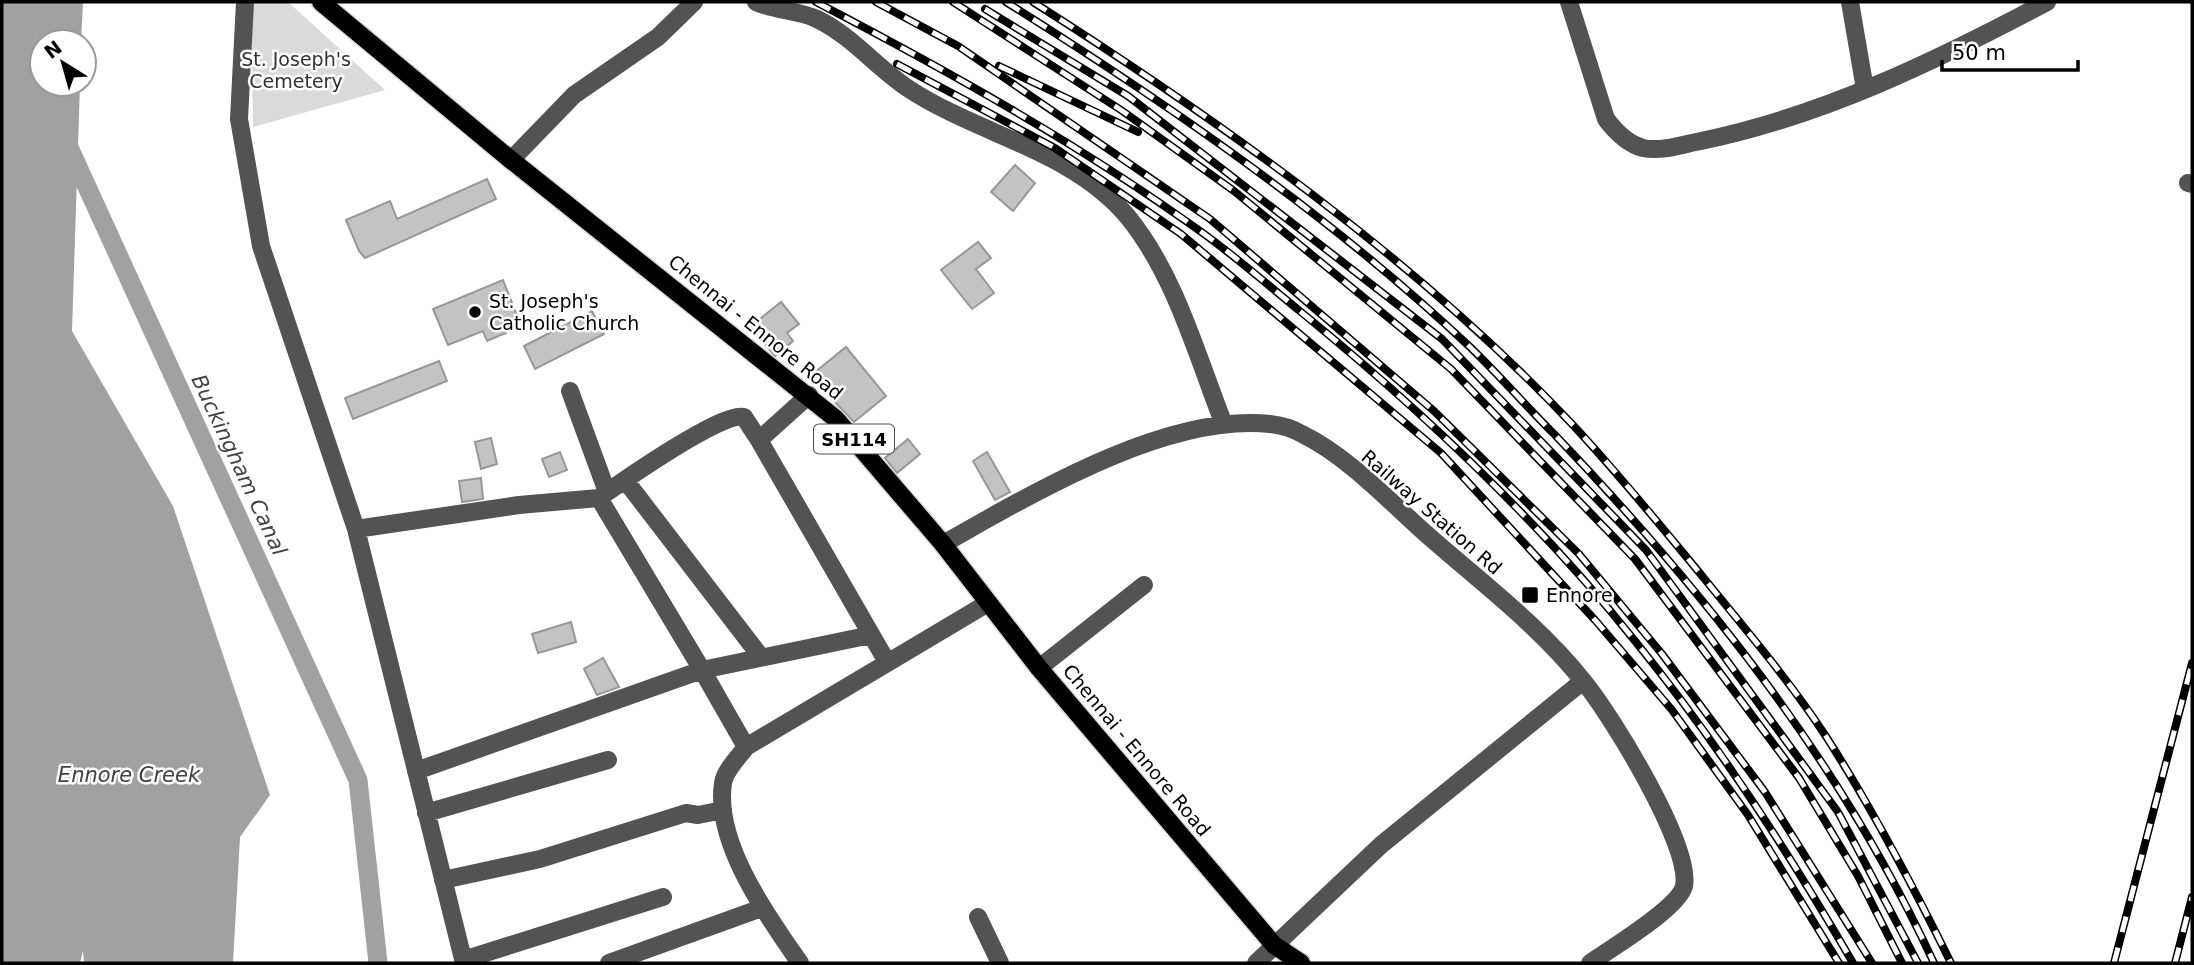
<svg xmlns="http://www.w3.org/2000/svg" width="2194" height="965" viewBox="0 0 2194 965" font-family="'DejaVu Sans',sans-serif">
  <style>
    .green { fill: #dadada }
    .water { fill: #a1a1a1 }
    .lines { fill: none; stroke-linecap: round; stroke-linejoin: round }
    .canal { stroke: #a1a1a1; stroke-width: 19 }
    .building { fill: #c3c3c3; stroke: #979797; stroke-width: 2 }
    .major-casing { stroke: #dbdbdb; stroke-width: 21 }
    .minor { stroke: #535353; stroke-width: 18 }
    .major { stroke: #000; stroke-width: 18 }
    .rail-casing { stroke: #000; stroke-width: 8 }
    .rail { stroke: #fff; stroke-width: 5; stroke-dasharray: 16; stroke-linecap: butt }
    .poi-dot { fill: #000; stroke: #fff; stroke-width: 2.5 }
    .labels { text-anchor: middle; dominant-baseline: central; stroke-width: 5; stroke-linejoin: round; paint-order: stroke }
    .shield { fill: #fff; stroke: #4c4c4c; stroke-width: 2 }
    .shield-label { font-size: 18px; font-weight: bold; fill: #000 }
    .park-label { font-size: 19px; fill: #313131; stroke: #fff }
    .poi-label { font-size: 19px; fill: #000; stroke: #fff; text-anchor: start }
    .street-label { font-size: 19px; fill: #000; stroke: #fff }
    .water-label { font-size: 21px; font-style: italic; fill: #424242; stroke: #fff }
  </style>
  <rect width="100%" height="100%" fill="#fff"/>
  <path class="green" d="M251 2H288L385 90 253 127Z"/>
  <path class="water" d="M2 2H83L81 42H42V84H80L72 331 173 506 270 795 240 837 233 963H84L83 951 80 963H2Z"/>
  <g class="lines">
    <path class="canal" d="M67 143 358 780 378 963"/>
  </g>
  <path class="building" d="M1015 165 1035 183 1013 211 991 192Z
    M487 179 496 199 365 258 359 251 346 220 390 201 397 219Z
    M978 242 991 258 976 269 994 293 972 309 941 270Z
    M503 280 517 316 502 322 506 333 487 341 483 331 448 345 433 309Z
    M781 302 799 324 787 333 793 341 775 356 750 327Z
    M592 311 604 334 535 369 524 346Z
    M846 347 886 396 854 422 827 394 830 392 814 373Z
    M439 361 447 381 353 419 345 398Z
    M491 438 497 464 481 469 475 442Z
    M908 439 920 454 897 473 885 458Z
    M560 452 567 470 549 477 542 459Z
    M987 452 1010 492 995 500 973 461Z
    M481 478 483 499 462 502 459 481Z
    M571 622 576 642 538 653 532 634Z
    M603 658 619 687 597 695 584 669Z"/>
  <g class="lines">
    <defs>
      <path id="major" d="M321 2 511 160 836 419 943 544 1039 668 1274 945 1301 963"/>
    </defs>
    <use href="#major" class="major-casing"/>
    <path class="minor" d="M245 2 239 119 261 246 356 529 464 963
      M756 2C775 11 798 10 817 19 852 36 877 68 909 89 979 135 1072 150 1128 217 1175 275 1196 353 1223 422
      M1569 2 1606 119C1615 131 1628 144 1643 148 1661 152 1684 144 1701 141 1823 116 1938 60 2047 2
      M1850 2 1865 89
      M511 160 574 95 658 37 694 2
      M2188 183 2192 184
      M570 391 607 492
      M809 395 759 440 887 662
      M625 480 761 657
      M599 498C620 483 724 410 744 417L759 440
      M356 529 519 505 599 498 702 670 871 635
      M943 544C1032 494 1166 413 1270 424 1280 425 1293 429 1302 434 1347 456 1387 499 1424 532 1478 580 1539 625 1584 682 1611 715 1692 846 1684 886 1679 908 1610 949 1590 963
      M1039 668 1144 585
      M416 771 702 670 746 747
      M426 813 608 760
      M443 880 540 859 686 813 698 815 723 810
      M978 917 1000 963
      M463 960 663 897
      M609 963 762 908
      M800 963C768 917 714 843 723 783 725 770 739 757 746 747L988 603
      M1256 963 1381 845 1583 681"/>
    <use href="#major" class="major"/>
    <defs>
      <path id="rail" d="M816 2C948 71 1079 144 1200 231 1235 256 1268 285 1301 312 1420 409 1539 521 1635 641 1717 742 1788 851 1853 963
        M876 2 958 46 1210 219 1434 411 1579 554 1662 654 1765 792 1872 963
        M953 2 1121 110 1234 191 1451 369 1635 559 1799 778 1858 876 1902 963
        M1006 2C1168 104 1330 215 1470 347 1499 375 1526 406 1555 435 1706 593 1842 764 1934 963
        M1033 2C1219 120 1419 262 1571 423 1617 472 1660 525 1703 577 1745 629 1790 681 1827 738 1873 810 1913 886 1951 963
        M985 9 1128 96 1442 339 1646 550 1838 812 1918 963
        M897 64 1055 148 1181 234 1441 453 1595 620 1672 710 1748 815 1839 963
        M999 66 1138 132
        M2114 963 2192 663
        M2175 963 2192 897"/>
    </defs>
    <use href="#rail" class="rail-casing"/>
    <use href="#rail" class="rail"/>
  </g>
  <g class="poi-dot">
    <circle cx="475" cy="312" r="7"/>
    <rect x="1521" y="586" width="18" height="18" rx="3.5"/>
  </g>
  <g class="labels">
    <rect class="shield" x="814" y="424.5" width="80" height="29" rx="5"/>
    <g class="shield-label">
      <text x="854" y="439">SH114</text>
    </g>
    <g class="park-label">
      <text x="296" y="59">St. Joseph's<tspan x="296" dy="22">Cemetery</tspan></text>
    </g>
    <g class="poi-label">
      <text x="489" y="301">St. Joseph's<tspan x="489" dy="22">Catholic Church</tspan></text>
      <text x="1546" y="595">Ennore</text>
    </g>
    <g class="street-label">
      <text transform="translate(756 327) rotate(39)">Chennai - Ennore Road</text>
      <text transform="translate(1432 512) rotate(41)">Railway Station Rd</text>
      <text transform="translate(1137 750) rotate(50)">Chennai - Ennore Road</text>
    </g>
    <g class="water-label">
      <text transform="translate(239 465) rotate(65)">Buckingham Canal</text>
      <text x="129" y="775">Ennore Creek</text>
    </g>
  </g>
  <rect width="2194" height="965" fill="none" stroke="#000000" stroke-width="7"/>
  <g transform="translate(63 63) rotate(323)"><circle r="33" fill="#ffffff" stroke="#999999" stroke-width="2"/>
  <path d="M0-5L12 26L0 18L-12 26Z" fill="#000000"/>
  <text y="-10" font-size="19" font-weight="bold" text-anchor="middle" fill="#000000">N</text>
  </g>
  <path d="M1942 60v10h136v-10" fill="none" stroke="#000000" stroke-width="3.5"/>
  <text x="1952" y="60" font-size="21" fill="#000000" stroke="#ffffff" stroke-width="5" paint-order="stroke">50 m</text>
</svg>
